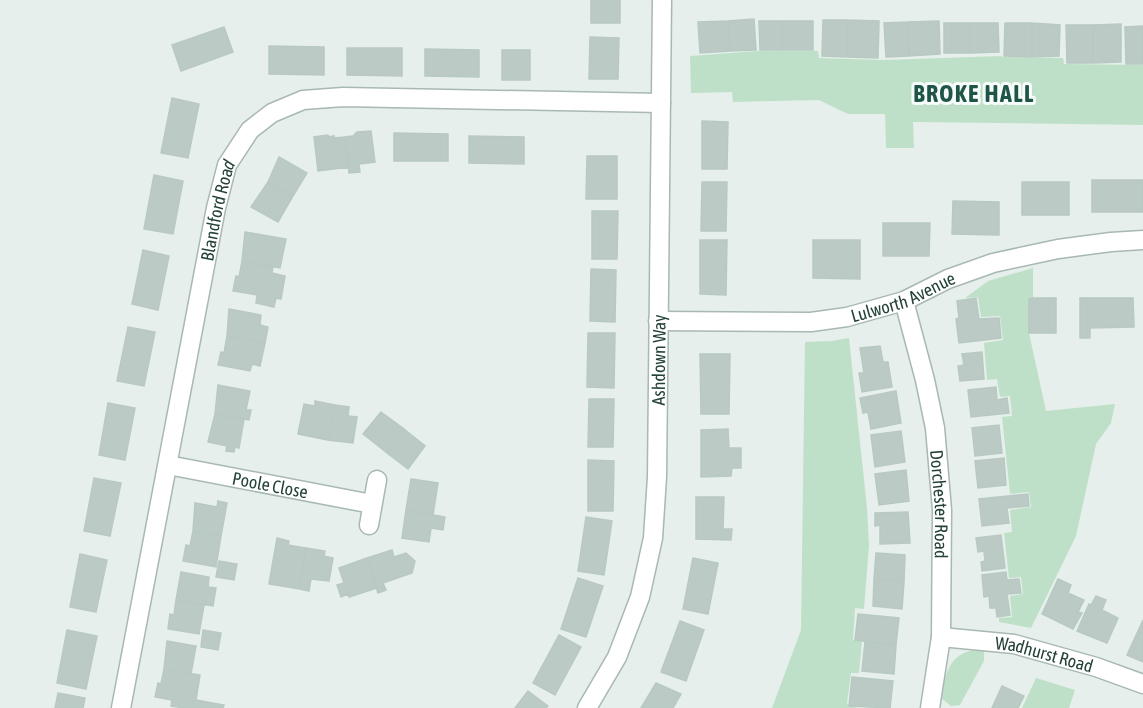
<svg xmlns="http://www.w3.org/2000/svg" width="1143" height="708" viewBox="0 0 1143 708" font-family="'Asap Condensed',sans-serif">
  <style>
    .green { fill: #bfe0c8 }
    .building { fill: #bbcac4; stroke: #b8c9c2; stroke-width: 1.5 }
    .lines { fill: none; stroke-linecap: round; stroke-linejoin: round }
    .minor-casing { stroke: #a8b8b2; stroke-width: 21 }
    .minor { stroke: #fff; stroke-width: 18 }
    .labels { text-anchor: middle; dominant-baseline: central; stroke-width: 6; stroke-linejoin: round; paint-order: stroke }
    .street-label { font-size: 18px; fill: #24423a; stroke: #f7fbf9 }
    .district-label { font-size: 24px; font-weight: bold; letter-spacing: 1.5px; fill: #1f5548; stroke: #f7fbf9 }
  </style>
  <rect width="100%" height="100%" fill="#e6efeb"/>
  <path class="green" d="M758 51H818L819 58 883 60 1002 56V57L1063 58 1064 64 1143 65V125L913 122 914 148H886L885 114H848L819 100 733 102 732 92 691 93 690 56Z
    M1033 268V298L1029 299V333L1046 411 1115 404 1111 423 1096 444 1076 536 1031 628 999 622V618L1012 617 1010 596 1023 594 1021 577 1009 578 1004 533 1012 532 1010 510 1031 507 1029 492 1010 494 1002 417 1012 416 1010 396 1000 397 997 379 987 380 984 343 1003 340 1000 316 981 317 978 297 965 298 988 281Z
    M849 338 867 508 869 546 864 609 855 608 853 640 862 641 859 673H851L847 703 850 706 858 708H772L801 630 805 342 832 341Z
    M970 651H984V661L960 705 951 706 941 698C944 679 948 656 970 651Z
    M1036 678 1075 690 1069 708H1022Z"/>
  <path class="building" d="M591 0H620V23H591Z
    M754 19 756 50 730 51 728 21Z
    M823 20H848L847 57 822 56Z
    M848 20 879 21 878 58 847 57Z
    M728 21 730 51 700 53 698 22Z
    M759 21H782V50H760Z
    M782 21H813V50H782Z
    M939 21 940 54 909 56 908 22Z
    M908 22 909 56 886 57 884 23Z
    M944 23H970V53H944Z
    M970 23H998L999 52 970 53Z
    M1005 23H1032V57L1004 56Z
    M1032 23 1060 25 1059 56 1032 57Z
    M1121 24V62L1093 63V25Z
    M1066 25H1093V63H1067Z
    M1143 26V64H1126L1125 27Z
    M224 27 233 52 181 71 172 45Z
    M590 37 619 38 618 79H589Z
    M269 46 324 47V75L269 74Z
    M347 48H402V76L347 75Z
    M425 49 479 50V77L425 76Z
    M502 50H530V80H502Z
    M172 98 199 104 188 158 161 153Z
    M702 121 728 122 727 169H702Z
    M371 131 375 162 359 164 360 172 349 173 345 137 353 136 357 132Z
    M394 133 448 134V161H394Z
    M328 135V137L334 136V138L345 137 349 167 318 171 314 137Z
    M469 136 524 137V164L469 163Z
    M587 156H617V199H586Z
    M279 157 307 173 293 196 268 182Z
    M154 175 183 181 173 234 144 229Z
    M1092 180H1143V212H1092Z
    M268 182 293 196 278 222 251 207Z
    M702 182H727L726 231H701Z
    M1022 182H1069V215H1022Z
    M953 201 999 202V235L952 234Z
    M592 211H618L617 259H592Z
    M883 223H930L929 256H883Z
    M245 232 286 239 280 268 242 261Z
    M700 240H727L726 295 700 294Z
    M813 240H860V279L813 278Z
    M143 250 169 256 158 310 132 304Z
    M242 261 273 266 272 273 285 276 281 299 276 298 274 307 256 303 257 295 233 291 236 276 239 277Z
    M591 269 616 270 615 322 590 321Z
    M976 298 979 319 999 318 1001 338 959 343 956 319 959 318 957 301Z
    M1033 298H1056V333H1029V299Z
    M1080 298H1133L1134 327 1090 328V338H1080Z
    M229 309 261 315 260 325 268 327 265 343 227 336Z
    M128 327 155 332 144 386 117 381Z
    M588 333H615L614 388 587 387Z
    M227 336 265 343 260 366 252 364 250 371 218 365 221 352 224 353Z
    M880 346 883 362H888L892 387 862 392 859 373H864L860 348Z
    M982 352 984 379 960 381 958 366 964 365 962 354Z
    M700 354H730L729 414H701Z
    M218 385 250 391 246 410H251L249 420 215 414Z
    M996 387 997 400 1007 398 1009 413 971 417 968 390Z
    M896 391 901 423 871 429 868 412 863 413 860 398Z
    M589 399H614L613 447H588Z
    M315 401 335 405 328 440 298 434 304 404 315 406Z
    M108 403 135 408 125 460 99 455Z
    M335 405 349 407 348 416 357 417 353 443 328 440Z
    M381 412 404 429 386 452 363 434Z
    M215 414 244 419 239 448 235 447 234 452 226 451 227 446 208 442Z
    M999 425 1002 453 975 456 972 428Z
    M404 429 425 446 408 469 386 452Z
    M728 429 729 448H741V468H732L731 476 701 477V430Z
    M901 431 905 462 875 467 871 435Z
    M1004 458 1006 485 978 488 975 461Z
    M588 460 614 461 613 511H588Z
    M906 470 909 501 879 505 875 474Z
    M94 478 121 483 110 536 84 531Z
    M411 479 438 483 433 515 406 510Z
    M1028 494 1029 506 1007 508 1009 523 982 526 979 499Z
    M696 497H724L723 529H732L731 540 696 539Z
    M218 501 227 503 221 536 193 531 195 503 217 507Z
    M406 510 445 517 443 530 431 528 429 542 402 538Z
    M908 512 910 543 880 544V525L875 526V513Z
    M586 517 612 521 604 575 578 571Z
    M193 531 221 536 216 567 183 561 186 545 190 546Z
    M1001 535 1005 568 982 571 981 562 985 561 984 551 978 552 976 538Z
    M277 538 289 541 288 545 306 548 299 589 269 584Z
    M306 548 325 551 324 556 333 558 329 581 311 579 309 591 299 589Z
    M392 550 394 557 406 553 415 561 412 573 383 583 386 590 378 593 367 558Z
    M876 553 905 555 904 582 874 579Z
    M80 554 107 560 96 612 70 607Z
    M367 558 377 588 349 597 348 594 341 597 337 585 344 583 339 568Z
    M693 558 718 563 708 614 683 609Z
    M219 561 237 564 234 580 216 577Z
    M181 572 209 577 208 587 216 588 213 606 176 600Z
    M1006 572 1007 580 1019 579 1021 593 1007 594 1010 615 997 617 996 608H990L989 596 984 597 982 575Z
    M578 578 603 586 586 637 561 629Z
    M874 579 904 582 902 609 873 606Z
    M1058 579 1071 585 1068 593 1084 600 1078 612 1082 613 1073 629 1042 614Z
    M1096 596 1106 600 1102 610 1118 618 1107 643 1077 631 1089 604 1091 605Z
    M176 600 204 605 199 634 168 629 170 614 174 615Z
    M858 614 899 618 896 645 855 640Z
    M1143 620V662L1127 655Z
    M680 621 704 630 686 681 661 672Z
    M67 630 97 636 86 689 57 683Z
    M203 630 221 633 218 650 201 647Z
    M559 635 581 647 555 695 533 683Z
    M167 641 196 646 191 674 164 669Z
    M865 642 896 645 894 674 862 671Z
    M164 669 200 675 196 700 224 705 223 708H184L171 706 172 700 155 697 158 683 161 684Z
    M852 677 893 681 890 708 849 706Z
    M656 683 681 694 673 708H641Z
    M1002 686 1024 696 1018 708H992Z
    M528 691 548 706 546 708H515Z
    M58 693 85 698 83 708H55Z"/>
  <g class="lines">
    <defs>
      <g id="minor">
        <path id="s1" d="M904 301 925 380 935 428 942 510 941 637 930 708"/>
        <path id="s2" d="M658 321 811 322 847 317 904 301 948 279 993 263 1058 249 1111 242 1143 240"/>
        <path id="s3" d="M168 465 372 504"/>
        <path d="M369 525 377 480"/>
        <path id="s4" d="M941 637 1014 644 1096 667 1143 684"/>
        <path id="s5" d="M121 708 216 208 227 165 250 130 272 113 303 100 343 97 661 103"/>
        <path id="s6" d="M587 708 617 657 640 597 653 538 657 477 662 0"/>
      </g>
    </defs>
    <use href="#minor" class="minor-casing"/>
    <use href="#minor" class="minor"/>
  </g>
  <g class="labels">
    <g class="street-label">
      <text stroke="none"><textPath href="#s5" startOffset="507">Blandford Road</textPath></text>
      <text stroke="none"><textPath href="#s2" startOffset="249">Lulworth Avenue</textPath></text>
      <text stroke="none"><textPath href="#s6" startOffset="362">Ashdown Way</textPath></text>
      <text stroke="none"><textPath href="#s3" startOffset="104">Poole Close</textPath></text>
      <text stroke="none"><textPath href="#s1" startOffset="207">Dorchester Road</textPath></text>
      <text stroke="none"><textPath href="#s4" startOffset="105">Wadhurst Road</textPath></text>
    </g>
    <g class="district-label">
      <text x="974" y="93">BROKE HALL</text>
    </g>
  </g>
</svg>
